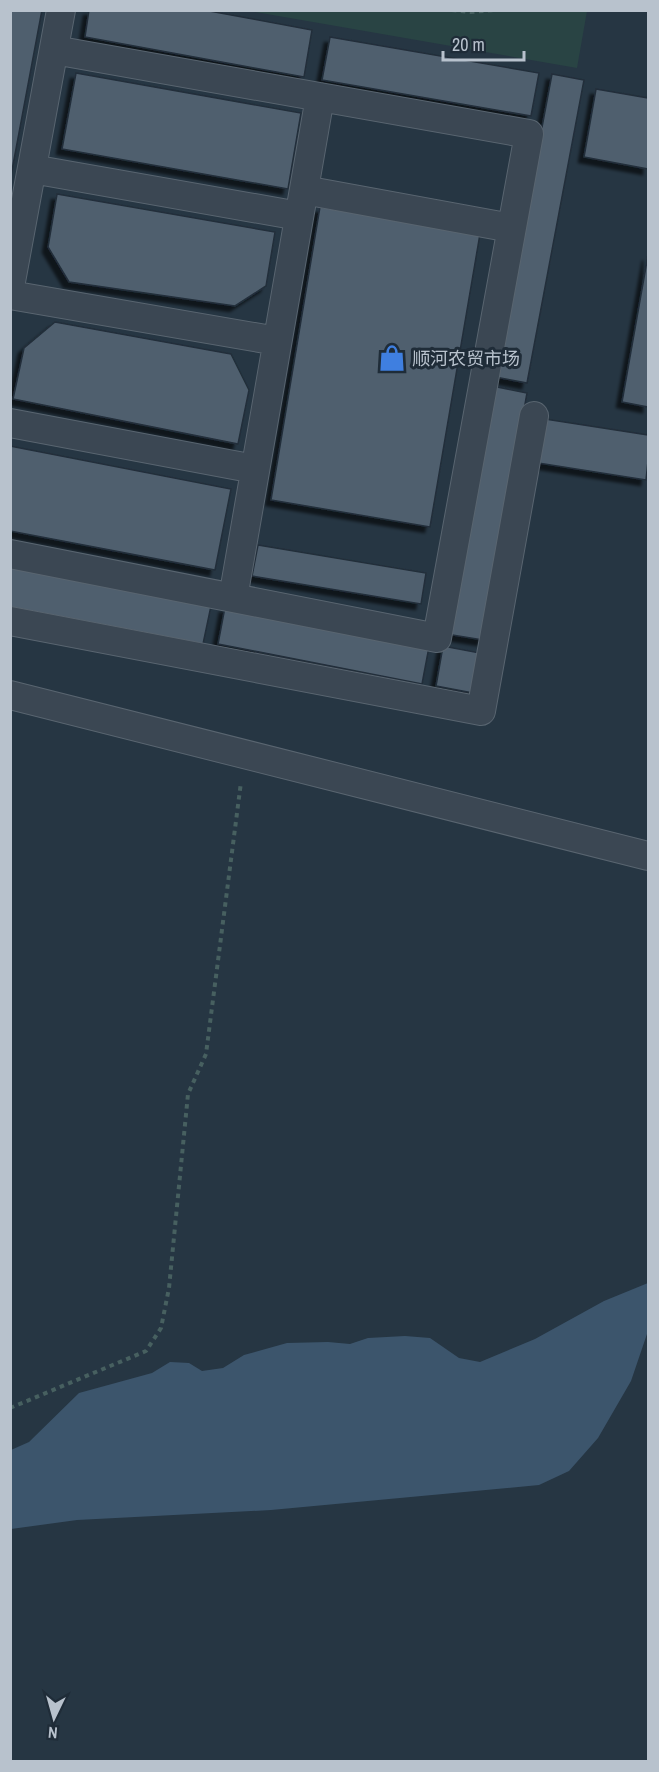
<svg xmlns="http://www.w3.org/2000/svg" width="659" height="1772" viewBox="0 0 659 1772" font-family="'Archivo Narrow','Noto Sans SC',sans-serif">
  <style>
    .green { fill: #294444 }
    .water { fill: #3c556c }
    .building { fill: #4f5f6e; stroke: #222e3a; stroke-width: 1.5; filter: url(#shadow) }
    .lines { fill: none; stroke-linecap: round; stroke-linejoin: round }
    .minor-casing { stroke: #596570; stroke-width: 30 }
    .path { stroke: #476060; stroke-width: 4; stroke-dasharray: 4.5 4.5; stroke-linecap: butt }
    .minor { stroke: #3b4753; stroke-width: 28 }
    .labels { text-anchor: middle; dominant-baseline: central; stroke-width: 6; stroke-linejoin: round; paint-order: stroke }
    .poi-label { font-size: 18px; fill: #b8c2cd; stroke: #1f2c38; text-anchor: start }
  </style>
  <defs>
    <filter id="shadow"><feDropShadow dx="-5.5" dy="5.5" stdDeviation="1.5" flood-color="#0009"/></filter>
  </defs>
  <rect width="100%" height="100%" fill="#263643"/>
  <path class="green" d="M249 11H587L577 68Z"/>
  <path class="water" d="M648 1283V1331L631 1381 598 1438 569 1471 539 1485 271 1510 77 1520 11 1529V1450L29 1442 79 1393 152 1373 170 1362 189 1363 202 1371 223 1368 244 1355 287 1343 328 1342 350 1344 368 1338 405 1336 430 1338 459 1358 480 1362 535 1339 604 1301Z"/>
  <path class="building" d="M10 10H42L10 181Z
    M89 10H204L312 30 304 77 85 37Z
    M330 37 539 73 531 116 322 80Z
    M76 73 301 113 288 189 62 149Z
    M552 74 584 80 527 383 495 377Z
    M596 89 648 98V169L584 157Z
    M57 194 275 232 266 286 235 306 69 282 48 247Z
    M320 207 480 234 430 527 271 500Z
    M648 255V407L622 402Z
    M55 322 231 354 249 390 238 444 13 399 24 348Z
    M492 386 527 393 483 640 446 634Z
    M545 419 648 435V461L646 480 538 463Z
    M10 446 231 489 215 570 10 531Z
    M258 545 426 573 421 604 252 576Z
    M10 567 211 606 203 644 10 607Z
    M225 607 429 647 422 684 218 644Z
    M443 646 480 653 473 693 436 686Z"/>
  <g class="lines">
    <defs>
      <path id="minor" d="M32 169 299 216
        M304 190 511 228
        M10 287 61 10
        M10 295 277 341
        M10 423 255 469
        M10 554 437 638 529 134 54 50
        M233 598 320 97
        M10 621 481 711 534 416
        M10 695 648 856"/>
    </defs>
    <use href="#minor" class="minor-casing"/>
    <path class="path" d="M452 10 470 12 494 10
      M10 1408 146 1351 161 1328 169 1288 188 1094 206 1054 241 782"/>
    <use href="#minor" class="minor"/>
  </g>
  <defs>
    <symbol id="shop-bare" viewBox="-9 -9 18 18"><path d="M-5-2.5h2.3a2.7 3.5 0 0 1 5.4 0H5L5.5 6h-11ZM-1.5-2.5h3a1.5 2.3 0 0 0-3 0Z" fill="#3f7fe0" stroke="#1f2c38" stroke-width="2.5" paint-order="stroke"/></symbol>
  </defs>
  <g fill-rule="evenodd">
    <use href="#shop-bare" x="373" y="339" width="38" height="38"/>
  </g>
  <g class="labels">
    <g class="poi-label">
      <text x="412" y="358">顺河农贸市场</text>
    </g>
  </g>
  <rect width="659" height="1772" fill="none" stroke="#b8c2cd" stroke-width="24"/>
  <g transform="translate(54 1718) rotate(185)" stroke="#1f2c38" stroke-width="4.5" paint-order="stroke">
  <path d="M0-4.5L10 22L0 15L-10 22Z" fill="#b8c2cd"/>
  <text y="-9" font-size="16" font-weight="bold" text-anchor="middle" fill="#b8c2cd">N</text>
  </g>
  <path d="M443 51v9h81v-9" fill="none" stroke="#b8c2cd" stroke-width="3"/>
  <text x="452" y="51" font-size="18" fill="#b8c2cd" stroke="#1f2c38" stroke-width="4.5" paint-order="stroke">20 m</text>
</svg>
